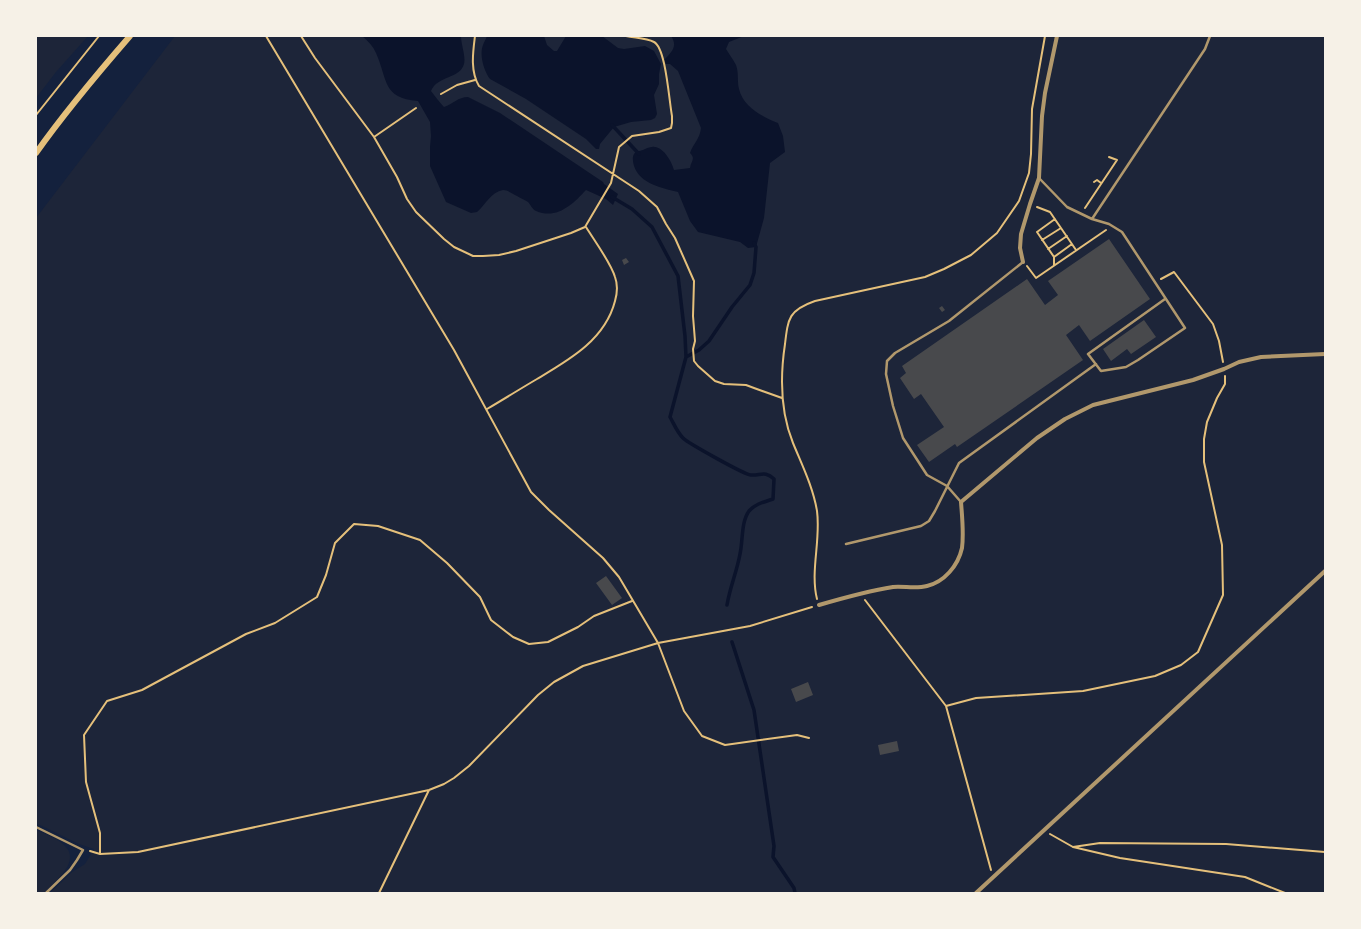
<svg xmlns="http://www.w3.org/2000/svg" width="1361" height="929" viewBox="0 0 1361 929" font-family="Helvetica,sans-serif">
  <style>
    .green { fill: #1d2539 }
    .water { fill: #0b132b }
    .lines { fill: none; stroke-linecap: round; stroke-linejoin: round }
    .stream { stroke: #0b132b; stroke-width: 3.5 }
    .building { fill: #48494c }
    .path { stroke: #e5c07b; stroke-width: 2 }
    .service { stroke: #b1986c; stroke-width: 2.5 }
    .minor { stroke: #b1986c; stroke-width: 4 }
    .secondary { stroke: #e5c07b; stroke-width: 6 }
  </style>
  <rect width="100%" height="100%" fill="#14213d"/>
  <path class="green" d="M36 36H88L56 72 36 98Z
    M175 36H1325V893H50L72 872 85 864 94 849 79 844 36 823V218Z
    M36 830C45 834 57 838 64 845 82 861 55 881 44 893H36Z"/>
  <path class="water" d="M362 36H461C461 45 466 56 464 64 460 79 438 75 431 91 435 96 439 102 444 107 453 104 458 97 468 97L500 113 603 182 604 184 618 194 613 205 606 199 586 190C573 204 557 220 536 211 532 209 531 205 528 202 525 200 520 198 517 196 513 194 508 190 503 190 491 192 485 205 477 212L471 213 446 202 430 166V147L431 136 430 122 418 101C382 98 388 80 376 53 373 46 368 41 362 36Z
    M487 36H544L547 45 554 51H557L566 36H602L618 48 624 49 645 46 654 51 661 64 659 74V84L654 95 657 114 655 118 651 120 631 122 614 127 600 144 599 149H596L586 139 526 99 490 79C484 71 479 55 483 45 484 42 486 39 487 36Z
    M671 36H744L729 42 726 49C729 54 733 59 736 65 739 73 737 81 739 89 743 107 763 117 778 123L783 136 785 152 770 163 764 218 756 247 748 248 740 242 698 232 690 221 678 192C662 188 640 184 634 166 633 162 632 157 634 154 636 151 640 151 643 150 646 149 650 146 655 147 664 148 672 162 674 170L690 168C691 161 696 159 690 153 693 144 700 139 701 128L678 71 670 64H666L664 60C672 52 678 46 671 36Z"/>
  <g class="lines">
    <path class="stream" d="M612 125 639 154
      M612 197 632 209 652 227 678 276 685 336 686 357 670 417C674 424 677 432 683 438 688 443 745 475 751 475 760 476 765 470 774 479L773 499C764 502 755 504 749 511 741 522 743 541 740 554 737 571 730 587 727 605
      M686 357 699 350 709 341 732 307 750 285 754 273 756 247 754 243
      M732 642 754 710 774 846 773 857 794 888 795 893"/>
  </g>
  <path class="building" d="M1109 239 1150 299 1090 341 1079 325 1066 335 1083 360 957 447 955 444 929 462 917 445 944 427 921 394 914 399 900 378 906 373 902 366 1027 279 1045 305 1058 295 1048 281Z
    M626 258 629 262 624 265 622 260Z
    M942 306 945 310 942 312 939 308Z
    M1144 320 1156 337 1131 354 1127 349 1111 361 1103 349Z
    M606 576 622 598 612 605 596 583Z
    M808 682 813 695 796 702 791 689Z
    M897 741 899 751 880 755 878 745Z"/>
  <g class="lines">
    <path class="path" d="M266 36 454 350 531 492 549 510 603 558 619 577 658 643 684 711 702 736 725 745 797 735 809 738
      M301 36 315 58 374 137 397 177 407 199 416 212 444 239 454 247 473 256H483L499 255 516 251 571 233 585 227 611 183 619 147 632 136 659 132 671 128 672 123V116C669 101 666 48 654 42 646 38 635 38 626 36
      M475 36C473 52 470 71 479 86L639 191 657 207 666 224 675 238 694 281 693 316 695 341 693 349 694 361 698 366 715 381 724 384 746 385 754 388 782 398
      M441 94 457 85 475 80
      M36 115 99 36
      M374 137 416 108
      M1094 182 1097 180 1101 183
      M1037 207 1050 212 1076 250
      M1085 208 1117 160 1109 157
      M1042 240 1061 228
      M1048 249 1067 236
      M1054 257 1037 232 1055 219
      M1054 265V257L1072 244
      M1027 266 1036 278 1106 230
      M1161 279 1174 272 1213 324 1219 341 1223 362
      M487 409C504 399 520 389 537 379 569 360 605 340 615 301 617 294 618 285 615 277 611 263 594 240 586 227
      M817 599C810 571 821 540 817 511 813 487 802 465 793 443 780 411 780 377 785 344 788 318 789 310 815 301L925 277 944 269 971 255 997 233 1019 201 1029 173 1031 154 1032 109 1045 36
      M865 600 946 706 991 870
      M946 706 976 698 1083 691 1155 676 1181 665 1198 652 1223 595 1222 545 1204 462V439L1207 422 1217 398 1225 384V376
      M1050 834 1073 847 1120 858 1245 877 1285 893
      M1073 847 1100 843 1226 844 1325 852
      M90 851 100 854 138 852 429 790 444 784 454 778 469 766 538 695 554 682 583 666 658 643 750 626 812 607
      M100 854V833L86 782 84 735 107 701 142 690 246 634 275 623 317 597 326 575 335 543 354 524 378 526 420 540 447 563 480 597 491 620 513 637 529 644 548 642 578 627 594 616 632 601
      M379 893 429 790"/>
    <path class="service" d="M1039 178 1067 207 1092 219 1109 224 1122 232 1185 328 1138 360 1126 367 1101 371 1088 354 1165 299
      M1092 219 1205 49 1210 36
      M961 502 947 486 927 475 903 438 893 406 886 374 887 361 895 353 949 321 1023 262
      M846 544 921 526 929 521 935 511 959 463 1096 364
      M36 827 83 850 77 860 70 870 46 893"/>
    <path class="minor" d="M1023 262 1020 248 1021 234 1030 204 1039 178 1042 116 1045 93 1057 36
      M819 605C843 598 868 591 893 587 904 586 916 589 927 586 944 582 958 566 962 548 964 533 962 516 961 502L1037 438 1065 419 1093 405 1193 380 1224 369 1239 362 1261 357 1325 354
      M976 893 1325 571"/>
    <path class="secondary" d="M36 153C65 112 97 74 130 36"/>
  </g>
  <rect width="1361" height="929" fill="none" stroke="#f6f1e7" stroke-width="74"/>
</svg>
